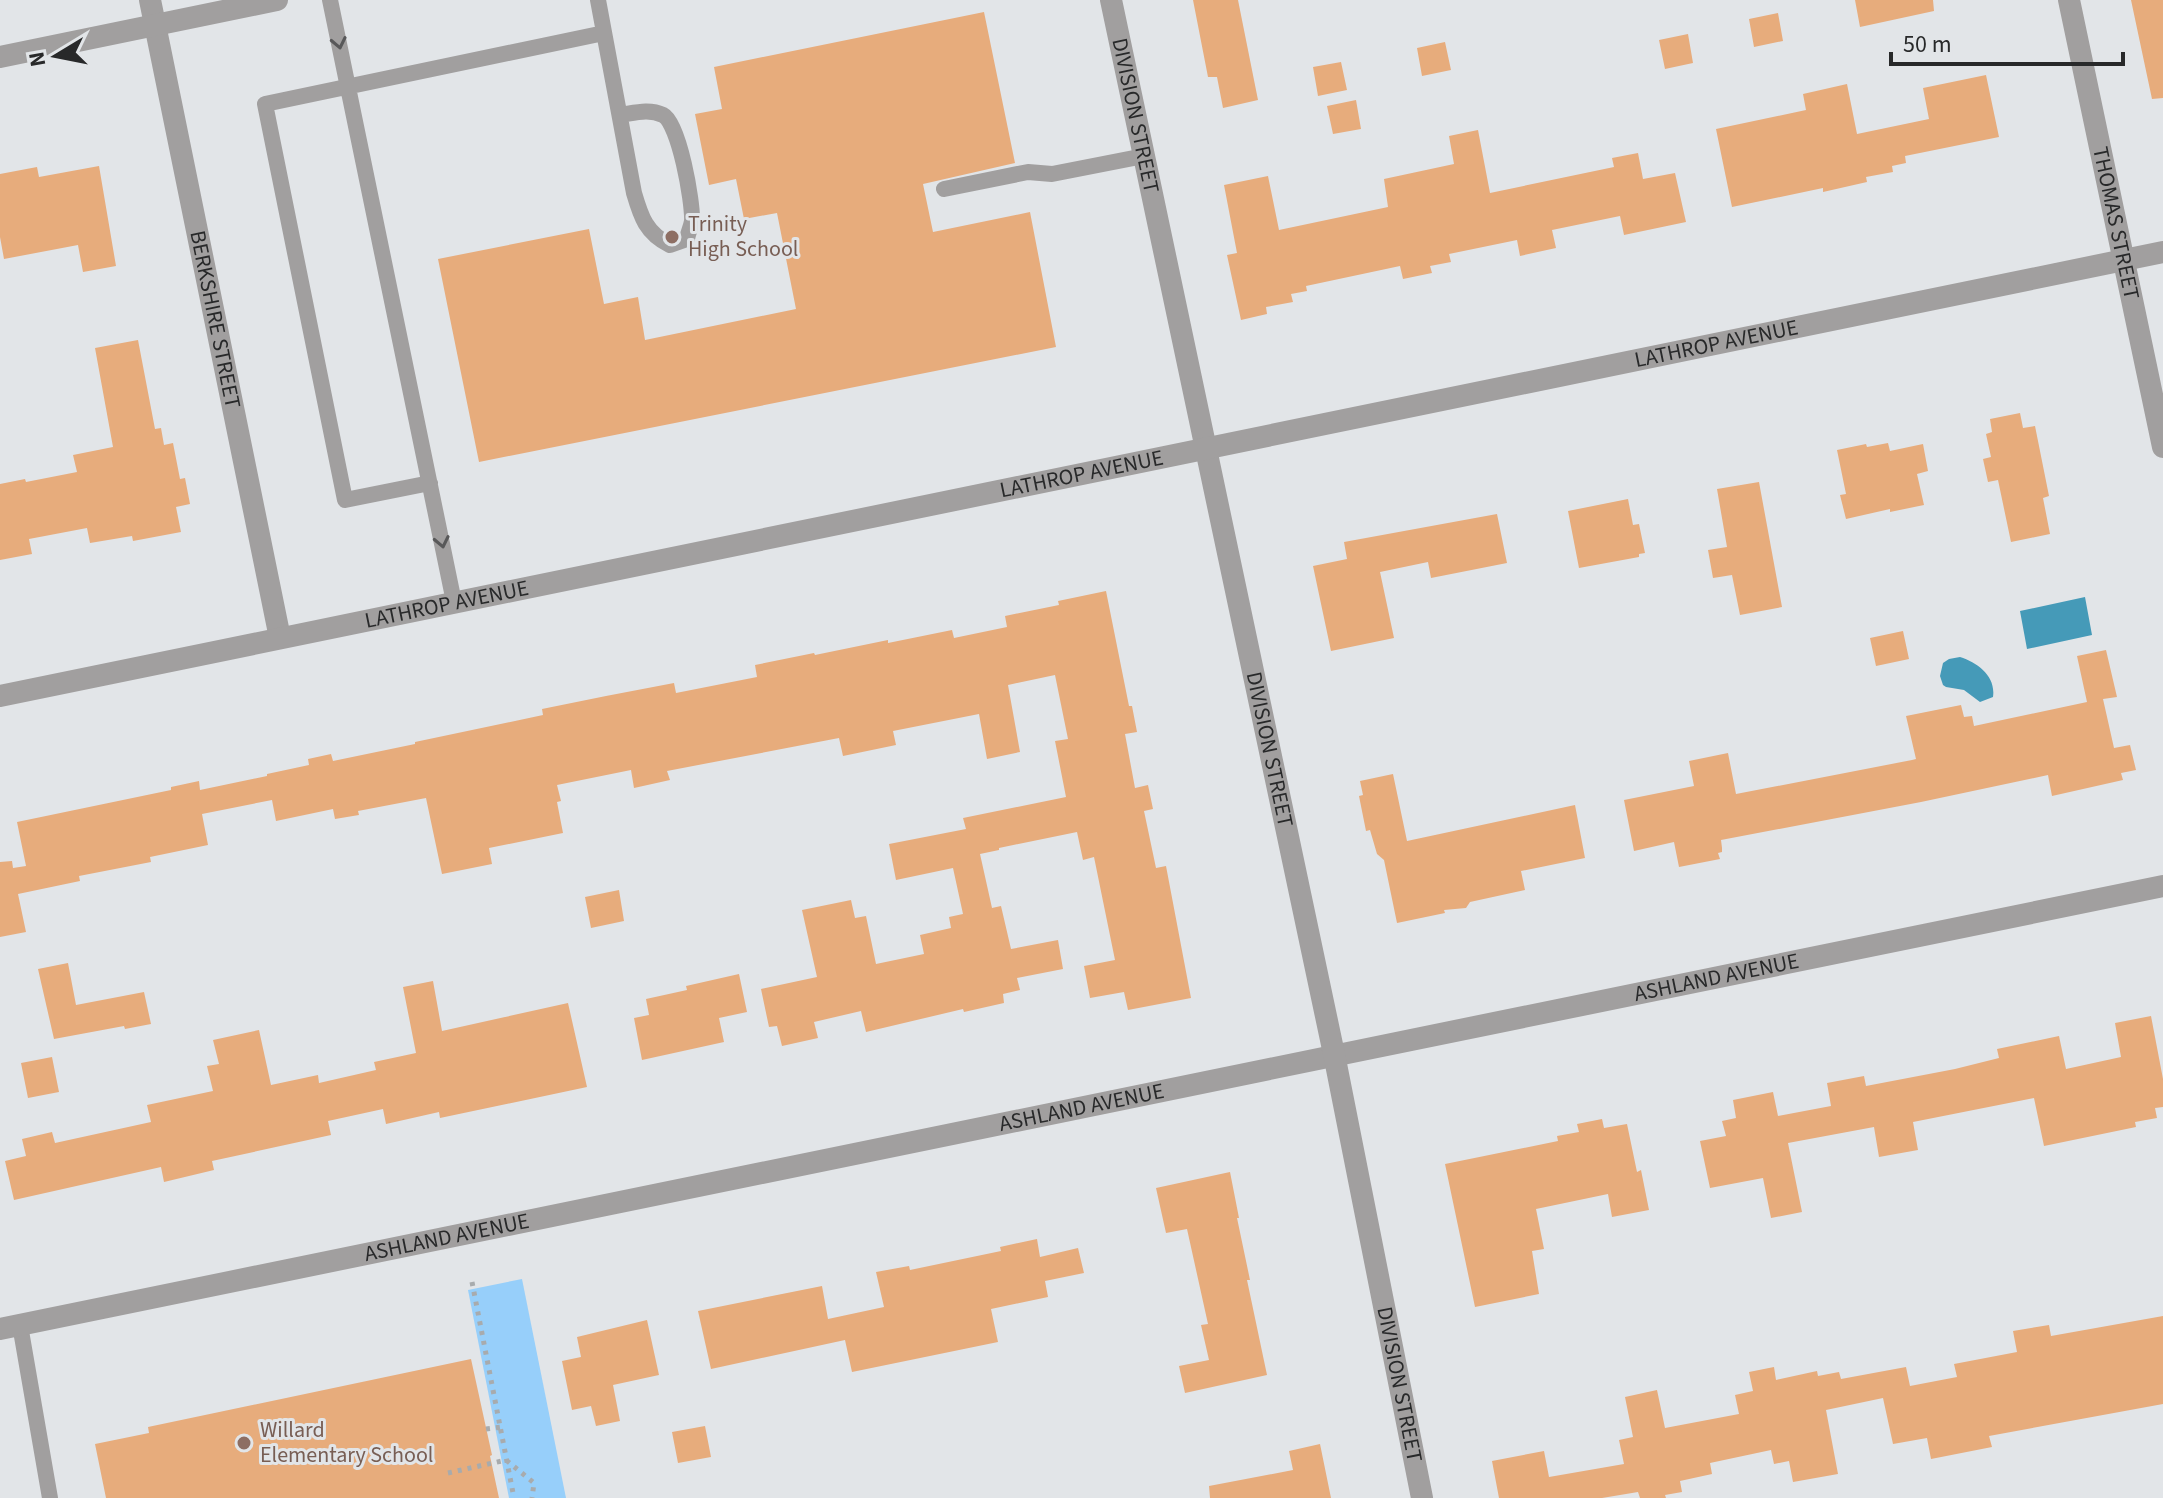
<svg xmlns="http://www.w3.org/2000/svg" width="2163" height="1498" viewBox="0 0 2163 1498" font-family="'Source Sans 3',sans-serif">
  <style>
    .green { fill: #97cffa }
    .water { fill: #459ab8 }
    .building { fill: #e7ac7c }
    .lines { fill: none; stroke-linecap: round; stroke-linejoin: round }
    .path { stroke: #a8abad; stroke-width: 5; stroke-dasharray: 4 6; stroke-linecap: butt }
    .service { stroke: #a19f9f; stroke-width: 16 }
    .minor { stroke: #a19f9f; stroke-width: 22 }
    .tertiary { stroke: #a19f9f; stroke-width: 22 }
    .oneway { stroke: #585859 }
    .education-dot { fill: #8d6e63; stroke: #e2e5e8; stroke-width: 3 }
    .labels { text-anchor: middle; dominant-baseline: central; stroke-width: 6; stroke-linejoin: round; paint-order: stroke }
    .street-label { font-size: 22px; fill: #28292a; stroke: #e2e5e8 }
    .education-label { font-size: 22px; fill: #785e54; stroke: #e2e5e8; text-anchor: start }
  </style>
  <rect width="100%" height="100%" fill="#e2e5e8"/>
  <path class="green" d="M522 1279 566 1498H509L468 1290Z"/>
  <path class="water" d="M2085 597 2092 635 2027 649 2020 611Z
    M1960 657C1978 663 1996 676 1993 697L1980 702 1964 690 1946 687 1943 685 1940 676 1943 663 1949 659Z"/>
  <path class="building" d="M1193 0H1238L1258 100 1223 108 1217 77H1208Z
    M1855 0H1933L1934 11 1860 27Z
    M2131 0H2163V98L2152 99Z
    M984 12 1015 163 923 184 933 232 1030 212 1056 347 479 462 438 259 589 229 604 304 638 297 645 340 796 309 777 213 744 219 736 179 709 185 695 114 722 109 714 67Z
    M1778 13 1783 41 1754 47 1749 19Z
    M1688 34 1693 63 1665 69 1659 40Z
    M1445 42 1451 70 1422 76 1417 48Z
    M1341 62 1347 90 1318 96 1313 67Z
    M1986 75 1999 137 1905 156 1906 163 1892 166 1893 172 1866 177 1867 182 1823 192V188L1732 207 1716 129 1806 110 1803 94 1847 84 1857 134 1929 119 1923 88Z
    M1356 100 1361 129 1333 134 1327 106Z
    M1478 130 1490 193 1614 167 1612 158 1638 153 1643 179 1675 173 1686 222 1624 235 1620 216 1552 230 1556 248 1520 256 1517 240 1449 254 1451 262 1430 266 1432 273 1403 279 1400 266 1306 286 1307 291 1291 294 1293 302 1266 307 1267 314 1241 320 1227 255 1237 253 1224 185 1268 176 1279 230 1388 207 1384 179 1454 164 1449 136Z
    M99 166 116 266 83 272 78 245 4 259 0 237V174L37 167 39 177Z
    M138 340 155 429 161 428 164 445 173 443 180 479 185 478 190 504 176 507 181 532 133 541 132 536 90 543 87 528 29 539 32 554 0 560V484L25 479 26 482 77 472 73 455 113 447 95 348Z
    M2020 413 2023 428 2035 426 2049 496 2043 498 2050 534 2011 542 1998 480 1988 482 1983 459 1991 457 1986 434 1992 432 1990 419Z
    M1888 443 1890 451 1923 444 1928 471 1917 474 1924 505 1890 512V509L1846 519 1840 495 1846 494 1837 450 1866 444 1867 447Z
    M1759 482 1782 607 1740 615 1732 575 1713 578 1708 550 1727 547 1717 489Z
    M1628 499 1633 525 1639 524 1645 553 1639 554V557L1579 568 1568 511Z
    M1497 514 1507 563 1431 578 1428 562 1380 572 1394 638 1331 651 1313 566 1347 559 1344 542Z
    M1106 591 1129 706H1132L1137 732 1125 734 1135 788 1148 785 1153 809 1144 811 1156 868 1166 866 1191 998 1128 1010 1124 992 1090 998 1084 966 1115 960 1094 857 1083 860 1077 832 999 848V850L980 854 992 908 1001 906 1011 949 1058 940 1063 969 1017 978 1020 990 1003 994 1004 1003 964 1012 963 1009 866 1032 861 1011 814 1022 818 1038 782 1046 777 1026 769 1027 761 989 817 977 802 910 851 900 855 918 866 916 876 964 924 954 920 935 951 928 949 917 963 914 953 868 896 880 889 844 966 829 963 818 1066 797 1055 741 1068 739 1055 675 1008 685 1020 752 987 759 979 714 893 731 896 745 843 756 839 738 667 771 670 780 634 788 631 770 557 785 561 801 557 802 563 833 489 848 492 864 442 874 426 798 358 811 359 815 335 819 333 809 276 821 272 800 202 814 208 845 150 857 151 862 79 876 80 881 18 894 26 932 0 937V862L12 861 13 868 26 866 17 822 171 790V787L199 781 200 790 267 776V774L309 765 308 759 331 754 333 761 415 744V742L543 715 542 709 606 696 674 683 676 693 757 677 755 665 814 653 815 655 888 640V643L952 630 954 638 1007 627 1005 616 1059 605 1058 601Z
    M1903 631 1909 659 1876 666 1870 638Z
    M2106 650 2117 697 2103 699 2114 748 2130 745 2136 770 2121 773 2123 780 2052 796 2048 775 1921 802 1721 840 1722 848V852L1718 853 1720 859 1679 867 1674 842 1634 851 1624 800 1694 786 1689 761 1728 753 1736 794 1912 760 1916 759 1906 716 1961 705 1964 717 1972 716 1974 726 2087 702 2077 656Z
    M1393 774 1407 841 1575 805 1585 858 1521 871 1525 890 1470 902 1466 908 1444 910 1445 913 1397 923 1384 860 1377 854 1370 830 1366 831 1359 796 1363 795 1360 781Z
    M619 890 624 921 591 928 585 897Z
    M68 963 76 1005 144 992 151 1024 125 1029 124 1026 54 1039 38 969Z
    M739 974 747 1012 719 1018 724 1042 642 1060 634 1018 649 1015 646 999 687 990 686 986Z
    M433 981 442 1031 568 1003 587 1087 440 1118 439 1112 386 1124 383 1109 328 1121 331 1135 212 1161 214 1170 164 1182 161 1167 14 1200 5 1161 26 1156 22 1139 52 1132 55 1143 151 1122 147 1105 213 1091 207 1066 219 1064 213 1040 259 1030 271 1085 318 1075 319 1083 376 1070 374 1062 416 1053 403 987Z
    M2151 1016 2163 1079V1107L2155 1108 2157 1118 2135 1122 2136 1127 2044 1146 2034 1098 1913 1122 1918 1150 1879 1157 1874 1127 1788 1143 1802 1212 1771 1218 1763 1178 1710 1188 1700 1141 1726 1136 1722 1121 1736 1118 1733 1100 1773 1092 1778 1116 1831 1106 1827 1083 1864 1076 1866 1086 1955 1069 1999 1058 1997 1049 2059 1036 2066 1069 2121 1057 2115 1023Z
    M52 1057 59 1092 28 1098 21 1063Z
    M1602 1119 1604 1128 1627 1124 1637 1172 1641 1170 1649 1210 1612 1217 1608 1194 1536 1209 1544 1249 1532 1251 1539 1294 1475 1307 1445 1164 1558 1141 1557 1136 1579 1132 1577 1124Z
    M1230 1172 1239 1218H1237L1250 1280H1247L1267 1375 1185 1393 1179 1366 1209 1360 1201 1325 1208 1324 1187 1229 1166 1233 1156 1188Z
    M1037 1239 1040 1257 1078 1248 1084 1273 1045 1281 1048 1297 991 1309 998 1342 852 1372 845 1340 711 1369 698 1311 822 1286 828 1319 884 1307 876 1272 909 1266 910 1270 1001 1251 1000 1247Z
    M2163 1316V1404L1989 1436 1992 1447 1931 1459 1927 1438 1893 1444 1883 1398 1826 1410 1838 1474 1793 1482 1789 1461 1774 1464 1771 1450 1710 1463 1712 1474 1680 1481 1682 1492 1665 1495 1666 1498H1640L1638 1492 1602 1498H1499L1492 1461 1544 1451 1549 1477 1624 1464 1619 1440 1633 1437 1625 1397 1657 1390 1665 1428 1739 1414 1735 1395 1753 1391 1749 1372 1774 1367 1776 1380 1817 1371 1818 1376 1839 1372 1841 1379 1906 1367 1910 1386 1957 1377 1954 1364 2017 1352 2013 1331 2049 1325 2051 1336Z
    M647 1320 659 1375 613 1385 620 1421 596 1426 591 1406 572 1410 562 1361 581 1357 577 1337Z
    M471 1359 492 1455 490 1456 499 1498H106L95 1444 149 1433 148 1427Z
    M705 1426 711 1457 678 1463 672 1432Z
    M1320 1444 1331 1498H1210L1209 1486 1293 1470 1289 1451Z"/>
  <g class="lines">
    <path class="path" d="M472 1282 514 1498
      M486 1429 501 1427
      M448 1473 506 1460 534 1483 532 1498"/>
    <path class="service" d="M330 0 454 602
      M598 0 634 193C641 217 646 233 670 245L687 239C688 233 691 227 692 221 693 202 679 123 663 115 649 108 634 113 620 115
      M944 189 1028 172 1052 174 1144 156
      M430 483 345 500 265 104 604 33
      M20 1325 50 1498"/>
    <g class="minor">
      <path id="s1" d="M150 0 280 638"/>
      <path id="s2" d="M2069 0 2163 447"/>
      <path d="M0 57 277 0"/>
      <path id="s3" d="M0 1329 2163 886"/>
    </g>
    <g class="tertiary">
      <path id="s4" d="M1111 0 1334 1054 1422 1498"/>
      <path id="s5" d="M0 696 2163 252"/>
    </g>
  </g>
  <defs><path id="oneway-chevron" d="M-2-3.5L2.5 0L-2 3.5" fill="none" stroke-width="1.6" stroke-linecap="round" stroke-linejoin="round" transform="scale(2)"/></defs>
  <g class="oneway">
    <use href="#oneway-chevron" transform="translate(339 43) rotate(78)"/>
    <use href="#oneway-chevron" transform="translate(442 542) rotate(78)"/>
  </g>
  <g class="education-dot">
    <circle cx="672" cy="237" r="8"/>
    <circle cx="244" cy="1443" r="8"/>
  </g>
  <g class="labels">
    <g class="street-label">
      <text stroke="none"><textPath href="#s4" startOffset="118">DIVISION STREET</textPath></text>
      <text stroke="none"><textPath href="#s2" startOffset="228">THOMAS STREET</textPath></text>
      <text stroke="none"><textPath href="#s1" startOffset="326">BERKSHIRE STREET</textPath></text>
      <text stroke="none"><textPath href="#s5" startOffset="1752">LATHROP AVENUE</textPath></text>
      <text stroke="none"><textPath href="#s5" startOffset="1104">LATHROP AVENUE</textPath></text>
      <text stroke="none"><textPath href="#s5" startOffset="456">LATHROP AVENUE</textPath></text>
      <text stroke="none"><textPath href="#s4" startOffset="766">DIVISION STREET</textPath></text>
      <text stroke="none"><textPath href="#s3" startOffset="1752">ASHLAND AVENUE</textPath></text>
      <text stroke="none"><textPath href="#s3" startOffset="1104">ASHLAND AVENUE</textPath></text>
      <text stroke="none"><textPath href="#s3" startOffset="456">ASHLAND AVENUE</textPath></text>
      <text stroke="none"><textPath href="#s4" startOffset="1414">DIVISION STREET</textPath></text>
    </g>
    <g class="education-label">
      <text x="688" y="224">Trinity<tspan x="688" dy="25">High School</tspan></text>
      <text x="260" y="1430">Willard<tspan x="260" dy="25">Elementary School</tspan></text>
    </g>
  </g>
  <g transform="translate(56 56) rotate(260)" stroke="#e2e5e8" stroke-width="6" paint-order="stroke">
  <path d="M0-6L14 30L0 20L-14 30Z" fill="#28292a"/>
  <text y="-12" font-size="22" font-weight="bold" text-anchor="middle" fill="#28292a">N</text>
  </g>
  <path d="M1891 52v12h232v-12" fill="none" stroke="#28292a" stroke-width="4"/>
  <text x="1903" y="52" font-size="24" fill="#28292a" stroke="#e2e5e8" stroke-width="6" paint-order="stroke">50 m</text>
</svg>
